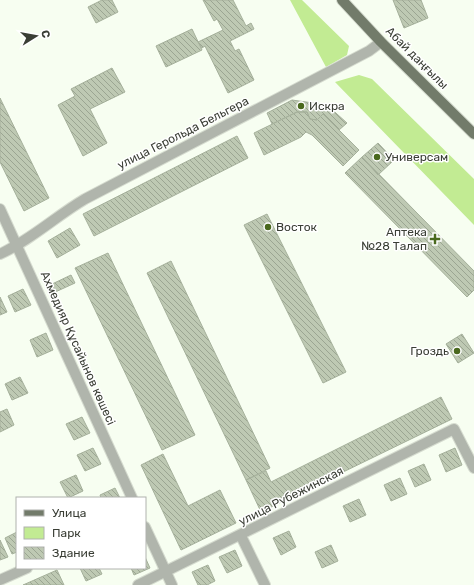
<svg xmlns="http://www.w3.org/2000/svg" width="474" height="585" viewBox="0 0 474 585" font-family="Rubik,sans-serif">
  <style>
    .green { fill: #c2eb93 }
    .building { fill: url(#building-back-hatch); stroke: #a5b09b }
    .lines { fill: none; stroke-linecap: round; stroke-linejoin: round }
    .minor-casing { stroke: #d5dbcf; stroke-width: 12 }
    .primary-casing { stroke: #d5dbcf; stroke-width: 12 }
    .minor { stroke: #b0b5ac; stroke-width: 10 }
    .primary { stroke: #727b6a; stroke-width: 10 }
    .poi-dot { fill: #4a691e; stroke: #fff; stroke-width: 1.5 }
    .labels { text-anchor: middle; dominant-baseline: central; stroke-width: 3; stroke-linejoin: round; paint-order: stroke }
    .street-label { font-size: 12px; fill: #3a3e35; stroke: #fff }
    .poi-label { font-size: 12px; fill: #3a3e35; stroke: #fff; text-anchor: start }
  </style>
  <defs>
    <pattern id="building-back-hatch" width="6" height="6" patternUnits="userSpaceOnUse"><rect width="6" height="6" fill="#bec9b3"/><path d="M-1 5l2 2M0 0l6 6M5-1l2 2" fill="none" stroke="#9ba592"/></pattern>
  </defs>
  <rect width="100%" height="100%" fill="#f7fef1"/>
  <path class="green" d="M290 0H302L349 46 347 55 326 67Z
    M359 75 372 79 474 179V225L335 82Z"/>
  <path class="building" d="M102 0H112L118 12 96 23 88 7Z
    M203 0H233L246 26 251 23 254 29 230 41 235 51 239 49 254 80 228 93 205 46 202 48 198 42 223 30 217 19 214 21Z
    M393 0H421L428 18 404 28Z
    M192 29 202 50 166 67 156 46Z
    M112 68 125 92 90 109 107 143 83 156 58 105 75 96 71 89Z
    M0 98 49 198 24 211 0 162Z
    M292 100 327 105 347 123 339 130 323 114 317 120 310 119 307 112H297L272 124 267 113Z
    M297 112H307L310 119 317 120 323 114 359 150 343 166 312 135 306 132 301 137 264 155 254 133Z
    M237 136 248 158 94 236 83 214Z
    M378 143 394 160 378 175 362 157Z
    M362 157 474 271V290L467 297 345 173Z
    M267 214 346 372 323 383 244 225Z
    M70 228 80 245 57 258 48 241Z
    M108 253 195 435 162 450 75 268Z
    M171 261 270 468 246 480 147 273Z
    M71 275 75 283 53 293 50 285Z
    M23 289 31 305 15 312 8 296Z
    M0 297 7 312 0 315Z
    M46 333 53 350 37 357 30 340Z
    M462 334 474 353 458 363 446 344Z
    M20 377 28 393 12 400 5 384Z
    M441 397 452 419 261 512 246 480 266 471 271 482Z
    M7 409 14 425 0 432V412Z
    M82 417 90 433 74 440 66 424Z
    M93 448 101 464 85 471 77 455Z
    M455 448 462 465 446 472 439 455Z
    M163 454 188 506 220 490 236 523 181 550 141 465Z
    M424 464 431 480 415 487 408 471Z
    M76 475 83 491 68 498 60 482Z
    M400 478 407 494 391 501 384 485Z
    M115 488 120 498H101L100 495Z
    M359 499 366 515 350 522 343 506Z
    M289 531 296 547 281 555 273 538Z
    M17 532V552L12 554 5 538Z
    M0 540 8 557 0 560Z
    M331 545 338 561 322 568 315 552Z
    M235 550 242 566 227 573 219 557Z
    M145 557 150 568 134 575 131 568H145Z
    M208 565 215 581 207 585H198L192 572Z
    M80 568H99L102 574 86 581Z
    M57 570 64 585H23Z"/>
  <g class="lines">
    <defs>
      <path id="minor" d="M0 209 132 498
        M0 254C31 240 56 216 85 199L369 51 381 42
        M145 527 172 585
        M241 536 265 585
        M0 580 27 568
        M138 585 454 429 474 468"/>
      <path id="primary" d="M342 0 381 42 474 134"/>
    </defs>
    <use href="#minor" class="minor-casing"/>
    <use href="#primary" class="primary-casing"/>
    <use href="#minor" class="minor"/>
    <use href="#primary" class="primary"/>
  </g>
  <g class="poi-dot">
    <circle cx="301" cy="106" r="4"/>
    <circle cx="377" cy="157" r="4"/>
    <circle cx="268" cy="227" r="4"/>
    <path d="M433 233h4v4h4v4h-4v4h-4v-4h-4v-4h4z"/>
    <circle cx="457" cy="351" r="4"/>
  </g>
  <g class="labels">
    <g class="street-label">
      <text transform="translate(417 58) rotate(45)">Абай даңғылы</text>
      <text transform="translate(183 133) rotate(-27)">улица Герольда Бельгера</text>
      <text transform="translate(78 348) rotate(66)">Ахмедияр Құсайынов көшесі</text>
      <text transform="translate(291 496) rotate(-27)">улица Рубежинская</text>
    </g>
    <g class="poi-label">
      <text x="309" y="106">Искра</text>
      <text x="385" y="157">Универсам</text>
      <text x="276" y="227">Восток</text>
      <text x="427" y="232" text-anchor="end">Аптека<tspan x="427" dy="14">№28 Талап</tspan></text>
      <text x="449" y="351" text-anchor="end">Гроздь</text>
    </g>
  </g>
  <rect x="16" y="497" width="130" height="72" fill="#ffffff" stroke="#b0b2ae"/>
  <rect x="24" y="510" width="20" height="6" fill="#727b6a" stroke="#b0b2ae"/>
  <text x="52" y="517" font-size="12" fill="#3a3e35">Улица</text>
  <rect x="24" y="527" width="20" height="12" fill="#c2eb93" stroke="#b0b2ae"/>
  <text x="52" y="537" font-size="12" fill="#3a3e35">Парк</text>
  <rect x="24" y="547" width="20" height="12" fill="url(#building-back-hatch)" stroke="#b0b2ae"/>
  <text x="52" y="557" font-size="12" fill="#3a3e35">Здание</text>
  <g transform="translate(36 36) rotate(79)" stroke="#ffffff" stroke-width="3" paint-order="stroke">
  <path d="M0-3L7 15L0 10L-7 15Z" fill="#3a3e35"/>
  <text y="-6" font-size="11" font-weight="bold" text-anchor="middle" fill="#3a3e35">С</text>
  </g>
</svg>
